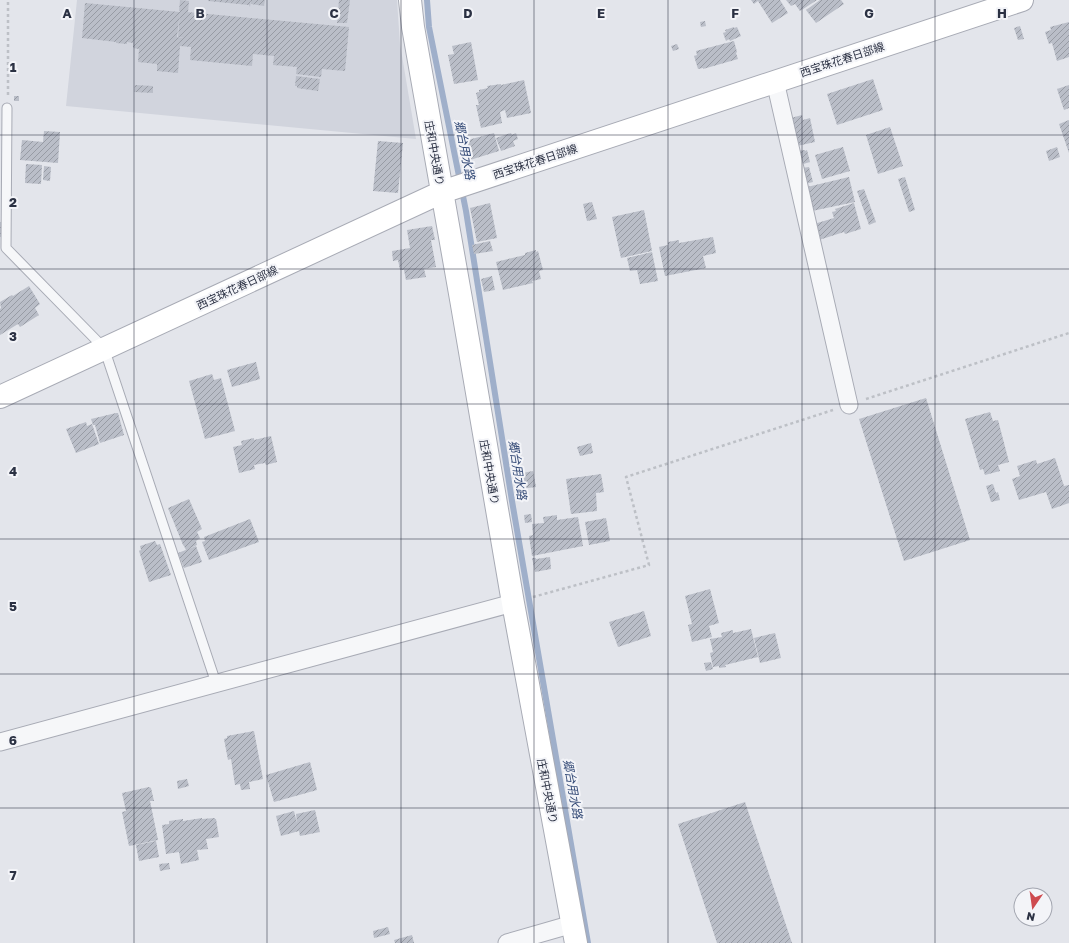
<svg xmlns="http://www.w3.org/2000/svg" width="1069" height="943" viewBox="0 0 1069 943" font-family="'Golos Text','Noto Sans JP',sans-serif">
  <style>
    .built { fill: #d1d4dd }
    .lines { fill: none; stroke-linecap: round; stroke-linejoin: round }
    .stream { stroke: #9fafca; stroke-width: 6 }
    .building { fill: url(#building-hatch) }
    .lane-casing { stroke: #a8abb5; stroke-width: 11 }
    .street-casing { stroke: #a8abb5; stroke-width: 19 }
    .secondary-casing { stroke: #a8abb5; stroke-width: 24 }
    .path { stroke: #bdc0c6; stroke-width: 2.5; stroke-dasharray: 3 3; stroke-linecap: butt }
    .lane { stroke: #f6f7f9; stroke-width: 9 }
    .street { stroke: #f6f7f9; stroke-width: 17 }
    .secondary { stroke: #fff; stroke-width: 22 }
    .grid { fill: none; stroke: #2b3143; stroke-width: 1; stroke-opacity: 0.55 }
    .labels { text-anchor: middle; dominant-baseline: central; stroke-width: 4; stroke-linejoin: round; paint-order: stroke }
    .street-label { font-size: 11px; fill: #2b3143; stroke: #f3f4f8 }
    .water-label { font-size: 12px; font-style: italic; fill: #354b77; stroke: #f3f4f8 }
    .grid-label { font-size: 13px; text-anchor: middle; font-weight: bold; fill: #2b3143; stroke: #f3f4f8; stroke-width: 4; stroke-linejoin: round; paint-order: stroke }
  </style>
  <defs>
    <pattern id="building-hatch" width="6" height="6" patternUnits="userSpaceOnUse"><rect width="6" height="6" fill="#babec8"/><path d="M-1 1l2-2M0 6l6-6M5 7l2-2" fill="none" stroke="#979ba4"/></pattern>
  </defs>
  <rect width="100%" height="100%" fill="#e3e5eb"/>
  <path class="built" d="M77 0H397L400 44 416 139 66 106Z"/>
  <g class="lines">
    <path class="stream" d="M427 0 429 27 466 211 512 501 588 943"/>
  </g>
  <path class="building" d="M180 0 189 1 188 12H187L349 27 345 71 322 69 321 77 296 74 297 67 273 65 274 56 253 54 252 66 190 60 191 47 180 46 178 73 157 71V64L138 62 139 49 133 48V43L127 42V44L116 43V42L82 38 85 3 180 12 177 37H176L184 38 178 37 180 11H179Z
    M208 0H251L250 7 249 5 208 1Z
    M251 0H265L264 6 251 4Z
    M339 0H350L347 23H337Z
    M751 0H780L788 13 772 23 758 1 754 4Z
    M786 0H817L800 11 795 4 791 6Z
    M820 0H841L844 4 816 23 806 10Z
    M705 21 706 26 701 27 700 22Z
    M1069 22V57L1057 61 1052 43 1049 44 1045 32 1051 30 1050 27Z
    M1020 26 1024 39 1018 40 1014 28Z
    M734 27V28L737 27 741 36 730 41 729 39 726 41 723 33 726 32 725 30Z
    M734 41 737 52 736 53 738 59 703 69V68L698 69 694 56 697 55 696 51Z
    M471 42 478 80 454 84 448 55 454 54 452 46Z
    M677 44 679 49 673 51 671 46Z
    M296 76 320 79 318 91 297 88V86H295Z
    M873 79 883 110 837 125 827 94Z
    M524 80 531 113 507 118 505 110 500 112 502 123 481 128 476 105H479L476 93 479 92V90L488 88 487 86 501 84V85Z
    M135 85 153 86V93L134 92Z
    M1069 85V108L1064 110 1057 89Z
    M14 96H19V101H14Z
    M802 115 803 120 810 118 815 142 797 146 791 118Z
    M1069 120V153L1059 124Z
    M890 127 903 166 878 174 866 135Z
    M44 131 60 132 58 163 20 160 22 140 43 142Z
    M494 133 499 151 470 160 464 141Z
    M511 133 512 135 516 133 518 139 513 141 515 146 501 151 496 138Z
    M378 141 403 143 398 193 373 191Z
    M843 147 850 171 822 179 815 155Z
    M1057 147 1060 157 1049 161 1046 151Z
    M805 150V151L807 150 810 162 800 165 797 151Z
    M26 164 42 165 41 184 25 183Z
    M44 166 51 167 50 181 43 180Z
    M809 167 813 182 805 184 802 168Z
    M849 177 855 202 812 211 807 187Z
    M905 177 915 210 909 212 898 179Z
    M864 189 876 222 869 225 857 191Z
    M592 202 597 219 587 221 583 204Z
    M490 203 497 238 477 242 470 208Z
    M854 203 861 229 845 234 844 232 819 240 814 224 834 218 832 212 836 211 835 209Z
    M644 210 652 251 621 258 612 217Z
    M0 222H1L2 237H0Z
    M432 226 435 240H431L436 267 424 269 426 277 406 280 404 270H400L398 260 393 261 392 251 410 248 407 230Z
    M713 237 716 253 703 256 706 268 665 276 659 247 668 245V242L679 240V243Z
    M490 241 493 251 474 254 472 245Z
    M536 250V252L538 251 543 270 539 271 541 279 532 281 533 283 503 290 496 262 525 255V253Z
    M652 252 658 281 640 284 637 270 630 271 627 258Z
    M492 276 495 290 484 292 481 279Z
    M29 286 40 304 35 308 39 315 20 327 18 324 0 335V309L1 308 0 302 12 295 13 296Z
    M256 362 260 379 232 387 227 370Z
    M212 374 214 380 221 378 235 431 205 439 189 381Z
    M926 398 970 540 904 561 859 419Z
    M990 412 993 421 998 420 1009 462 998 465 1000 471 985 475 983 469 980 470 965 419Z
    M116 413H118L124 435 100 443 95 425H93L91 419Z
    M86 422 87 426 92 424 99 444 76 453 66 429Z
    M271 436 277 462 266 465 265 463 254 465 255 469 239 473 233 447 242 445 241 441 254 438V440Z
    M591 443 593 453 580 456 577 447Z
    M1055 458 1064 486 1069 485V503L1052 509 1046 492 1019 500 1012 479 1020 476 1017 466 1036 460 1037 464Z
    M533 471 536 487 519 489 517 474Z
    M601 474 604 492 596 493 597 511 571 514 566 479Z
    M993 484 996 493 998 492 1000 500 991 502 986 486Z
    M189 499 202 529 197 532 200 538 196 541 197 545 186 550 184 546 183 545 168 508Z
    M531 514 532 522 525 523 524 515Z
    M557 515V520L578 517 583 546 532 556 529 536 533 535 532 524 544 523 543 517Z
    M606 518 610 541 589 545 585 522Z
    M250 519 259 542 209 560 202 542 205 541 204 537Z
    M155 541 157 545 160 544 171 575 149 582 139 551 141 550 140 546Z
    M196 546 202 562 184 568 178 553Z
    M550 557 551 569 535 572 532 558H536V559Z
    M710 589 719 623 709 626 712 637 692 642 688 625 692 624 685 596Z
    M644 611 651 636 618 647 609 622Z
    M751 629 758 657 725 665 726 667 719 668V666L713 667 710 653 713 652 710 639 722 637 721 633 733 630V633Z
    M775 633 781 658 760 663 754 638Z
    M711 662 713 669 706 671 704 663Z
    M254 731 263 779 249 782 250 789 241 790 240 784 235 785 231 759 228 760 224 739 227 738V736Z
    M310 762 317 790 274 802 266 775Z
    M187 779 189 786 178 789 177 781Z
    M149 787 151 788 154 801H150L158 840 129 846 122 812 126 811 122 793Z
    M745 802 792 943H717L678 824Z
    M315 810 320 832 300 836 299 831 281 836 276 816 294 811 297 823 296 814Z
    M202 818V819L215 818V819H216L219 837 206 839 208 849 197 850 199 860 181 864 179 852 166 854 162 825 169 824V821L183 819V821Z
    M156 841 159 857 139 861 136 845Z
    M169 863 170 869 160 871 159 864Z
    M388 927 390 934 374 938 373 931Z
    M412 935 414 943H395L394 940Z"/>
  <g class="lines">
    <defs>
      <path id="lane" d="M7 108 6 248 104 348 216 683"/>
      <path id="street" d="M775 81 849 405
        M0 742 513 603
        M507 943 573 924"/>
      <path id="secondary" d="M410 0 413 27 461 299 513 603 576 943
        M0 397 442 192 1022 0"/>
    </defs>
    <use href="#lane" class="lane-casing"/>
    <use href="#street" class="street-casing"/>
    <use href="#secondary" class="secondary-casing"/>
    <path class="path" d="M8 95V0
      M866 399 1069 333
      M533 597 649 565 626 477 833 410"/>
    <use href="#lane" class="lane"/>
    <use href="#street" class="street"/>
    <use href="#secondary" class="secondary"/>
  </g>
  <path class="grid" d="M134 0V943M267 0V943M401 0V943M534 0V943M668 0V943M802 0V943M935 0V943M0 135H1069M0 269H1069M0 404H1069M0 539H1069M0 674H1069M0 808H1069"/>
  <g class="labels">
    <g class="street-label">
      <text transform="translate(842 59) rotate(-18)">西宝珠花春日部線</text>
      <text transform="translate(435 153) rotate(80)">庄和中央通り</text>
      <text transform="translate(535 161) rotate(-18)">西宝珠花春日部線</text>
      <text transform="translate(237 287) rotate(-25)">西宝珠花春日部線</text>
      <text transform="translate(490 472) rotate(80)">庄和中央通り</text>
      <text transform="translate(548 791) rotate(79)">庄和中央通り</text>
    </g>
    <g class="water-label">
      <text transform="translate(465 150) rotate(79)">郷台用水路</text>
      <text transform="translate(518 470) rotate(81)">郷台用水路</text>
      <text transform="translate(573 789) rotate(80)">郷台用水路</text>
    </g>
  </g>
  <g class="grid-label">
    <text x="67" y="18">A</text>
    <text x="200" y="18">B</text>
    <text x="334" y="18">C</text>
    <text x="468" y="18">D</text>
    <text x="601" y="18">E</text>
    <text x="735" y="18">F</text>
    <text x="869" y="18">G</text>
    <text x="1002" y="18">H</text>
    <text x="13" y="72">1</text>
    <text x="13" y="207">2</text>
    <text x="13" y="341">3</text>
    <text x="13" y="476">4</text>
    <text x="13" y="611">5</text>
    <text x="13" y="745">6</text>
    <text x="13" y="880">7</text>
  </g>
  <g transform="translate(1033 907) rotate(193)"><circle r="19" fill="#f3f4f8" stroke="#a3a6b0"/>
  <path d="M0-3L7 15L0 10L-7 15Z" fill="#ce4a4f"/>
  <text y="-6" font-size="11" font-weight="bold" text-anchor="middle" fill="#2b3143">N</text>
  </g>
</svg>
